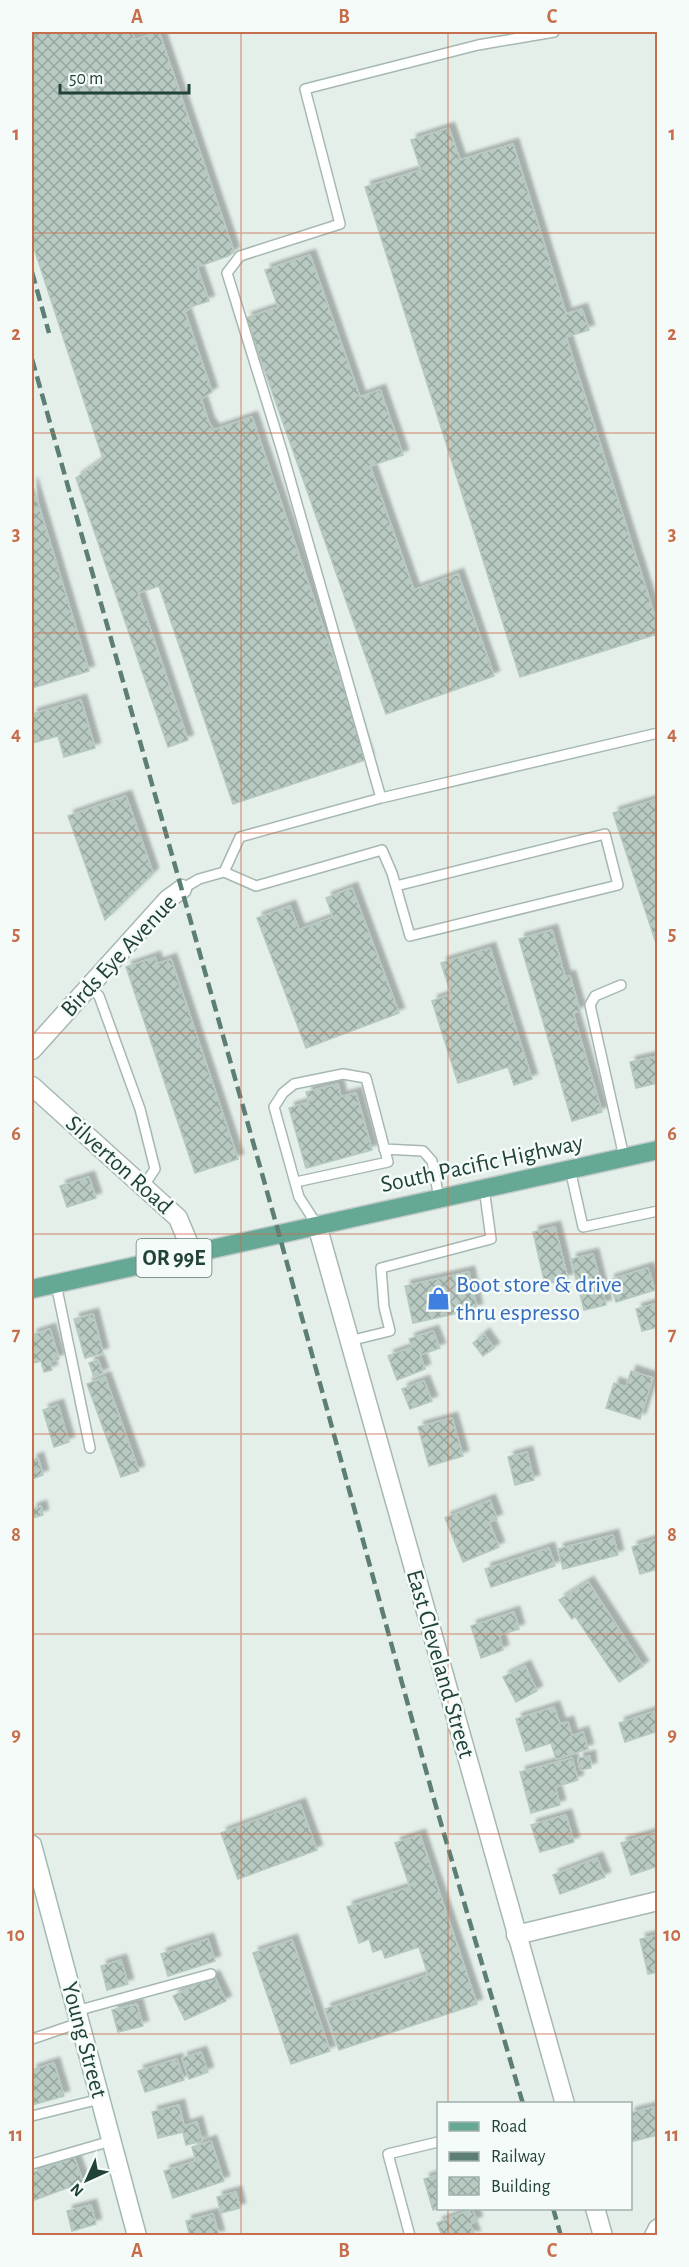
<svg xmlns="http://www.w3.org/2000/svg" width="689" height="2267" viewBox="0 0 689 2267" font-family="'Alegreya Sans',sans-serif">
  <style>
    .building { fill: url(#building-cross-hatch); stroke: #b6c9c1; stroke-width: 1.5; filter: url(#shadow) }
    .lines { fill: none; stroke-linecap: round; stroke-linejoin: round }
    .service-casing { stroke: #a6b8b1; stroke-width: 12 }
    .minor-casing { stroke: #a6b8b1; stroke-width: 21 }
    .tertiary-casing { stroke: #a6b8b1; stroke-width: 21 }
    .secondary-casing { stroke: #a1bbb2; stroke-width: 21 }
    .primary-casing { stroke: #c1cac8; stroke-width: 21 }
    .service { stroke: #fff; stroke-width: 9 }
    .minor { stroke: #fff; stroke-width: 18 }
    .tertiary { stroke: #fff; stroke-width: 18 }
    .secondary { stroke: #fff; stroke-width: 18 }
    .primary { stroke: #65a896; stroke-width: 18 }
    .rail { stroke: #5c7e74; stroke-width: 4.5; stroke-dasharray: 12 6; stroke-linecap: butt }
    .grid { fill: none; stroke: #c66e4c; stroke-width: 1.5; stroke-opacity: 0.55 }
    .labels { text-anchor: middle; dominant-baseline: central; stroke-width: 5; stroke-linejoin: round; paint-order: stroke }
    .shield { fill: #f5fbf8; stroke: #617a72; stroke-width: 1.5 }
    .shield-label { font-size: 22px; font-weight: bold; fill: #214239 }
    .street-label { font-size: 24px; fill: #214239; stroke: #f5fbf8 }
    .shop-label { font-size: 24px; fill: #366cbe; stroke: #f5fbf8; text-anchor: start }
    .neatline { fill: none; stroke: #c66e4c; stroke-width: 2 }
    .grid-label { font-size: 20px; text-anchor: middle; font-weight: bold; fill: #c66e4c }
  </style>
  <defs>
    <pattern id="building-cross-hatch" width="8" height="8" patternUnits="userSpaceOnUse" patternTransform="scale(1.5)"><rect width="8" height="8" fill="#b9cac3"/><path d="M0 0l8 8M0 8l8-8" fill="none" stroke="#96a69f"/></pattern>
    <filter id="shadow"><feDropShadow dx="5.5" dy="-5.5" stdDeviation="1.5" flood-color="#0004"/></filter>
  </defs>
  <rect width="100%" height="100%" fill="#e4efea"/>
  <path class="building" d="M32 32H132L135 40 159 32 234 252 228 256 197 267 209 301 193 306 185 312 212 392 201 399 209 423 214 430 252 417 368 759 233 804 159 586 138 593 188 740 168 747 76 478 103 459 32 242Z
    M449 128 460 160 513 144 566 314 582 309 589 330 566 337 658 626V634L520 677 365 187 421 170 411 140Z
    M310 255 360 397 380 390 403 455 370 466 414 590 458 574 494 676 386 714 246 318 278 307 265 270Z
    M32 483 89 671 32 688Z
    M81 700 95 748 64 757 58 736 32 743V714Z
    M126 796 153 873 105 920 68 816Z
    M658 799V949L613 813Z
    M352 888 399 1013 306 1048 257 918 290 906 299 930 333 917 326 898Z
    M552 930 565 977 570 976 580 1011 573 1013 602 1112 572 1121 519 939Z
    M490 948 532 1079 514 1085 508 1067 458 1083 432 1001 451 994 441 963Z
    M155 957 157 964 171 959 238 1159 195 1173 126 967Z
    M658 1056V1083L636 1088 630 1062Z
    M338 1084 341 1097 356 1093 372 1150 306 1168 289 1108 309 1102 306 1092Z
    M89 1177 96 1198 67 1207 60 1186Z
    M555 1227 568 1279 545 1284 533 1232Z
    M593 1254 606 1305 584 1310 571 1259Z
    M648 1268 655 1290 616 1302 609 1280Z
    M469 1272 477 1309 413 1323 405 1286Z
    M658 1303V1327L642 1331 636 1309Z
    M93 1314 103 1353 85 1358 74 1319Z
    M50 1329 59 1359 50 1362 52 1370 44 1372 41 1361 33 1363 32 1335Z
    M433 1331 440 1348 420 1355 425 1369 397 1380 388 1356 412 1347 409 1339Z
    M484 1334 494 1348 483 1356 473 1343Z
    M98 1360 103 1373 94 1377 89 1363Z
    M631 1371 653 1378 640 1419 606 1408 614 1383 626 1387Z
    M105 1377 139 1471 121 1477 87 1384Z
    M424 1381 432 1401 410 1409 402 1389Z
    M58 1405 69 1442 54 1447 43 1410Z
    M452 1418 463 1456 429 1466 418 1427Z
    M527 1452 534 1480 515 1485 508 1457Z
    M38 1458 43 1475 32 1479V1460Z
    M490 1500 497 1519 489 1522 499 1547 463 1562 445 1518Z
    M41 1506 43 1515 32 1518V1509Z
    M613 1535 618 1555 563 1569 558 1549Z
    M658 1539V1569L640 1574 632 1547Z
    M549 1548 555 1566 491 1587 485 1569Z
    M588 1582 643 1666 619 1682 575 1616 572 1619 559 1600Z
    M514 1612 519 1629 499 1635 503 1650 481 1658 471 1626Z
    M525 1666 537 1691 516 1702 503 1677Z
    M554 1707 560 1724 568 1722 572 1736 583 1732 588 1749 556 1759 551 1743 526 1751 516 1719Z
    M658 1710V1731L625 1742 619 1723Z
    M590 1756 591 1768 580 1770 578 1758Z
    M572 1758 578 1780 555 1787 560 1805 531 1813 520 1772Z
    M300 1804 317 1850 238 1879 221 1833Z
    M566 1815 574 1842 540 1852 531 1825Z
    M658 1832V1866L631 1875 621 1843Z
    M420 1835 477 2004 339 2050 325 2009 428 1975 419 1947 385 1958 382 1949 373 1952 369 1939 359 1943 347 1907 410 1887 395 1843Z
    M597 1858 605 1877 560 1894 553 1875Z
    M658 1935V1972L648 1974 640 1939Z
    M208 1939 215 1961 168 1976 161 1954Z
    M292 1940 330 2051 291 2064 253 1953Z
    M121 1960 128 1984 107 1990 101 1966Z
    M214 1976 226 2001 185 2020 173 1996Z
    M137 2004 143 2026 118 2032 112 2010Z
    M201 2052 208 2072 189 2079 182 2058Z
    M177 2059 184 2080 145 2092 138 2071Z
    M54 2063 64 2096 32 2105V2070Z
    M179 2105 184 2126 197 2122 202 2141 186 2145 183 2132 158 2138 152 2112Z
    M658 2106V2135L630 2142V2113Z
    M211 2141 224 2181 173 2198 164 2171 196 2161 192 2147Z
    M74 2157 83 2182 32 2201V2173Z
    M438 2175V2208L433 2210 424 2179Z
    M236 2192 240 2208 221 2213 217 2197Z
    M91 2205 96 2224 72 2231 67 2211Z
    M472 2209 477 2221 470 2224 475 2236H442L437 2223Z
    M213 2214 219 2236H190L186 2221Z"/>
  <g class="lines">
    <defs>
      <path id="service" d="M381 798 282 451 227 273 240 256 340 224 305 89 478 45 554 32
        M224 872 256 886 382 850 392 873 410 936 618 885 605 834 396 886
        M182 889 199 879 224 872 240 837 381 798 658 733
        M621 985 595 996 590 1005 624 1157
        M89 986 99 996 140 1109 155 1169 143 1187
        M384 1149 423 1151 432 1161 439 1198
        M570 1169 583 1227 658 1211
        M296 1182 388 1162 366 1078 343 1074 294 1084 283 1093 274 1107 299 1197 317 1225
        M56 1284 90 1448
        M349 1341 390 1331 384 1307 381 1268 491 1239 484 1188
        M76 2011 211 1974
        M32 2039 79 2023
        M32 2116 100 2099
        M32 2164 111 2141
        M410 2236 388 2154 438 2142
        M649 2236 654 2226 658 2223"/>
      <path id="minor" d="M32 1050 168 899 182 889
        M32 1086 178 1218 193 1254
        M516 1935 658 1901"/>
      <path id="tertiary" d="M317 1225 565 2104
        M595 2208 603 2236"/>
      <path id="secondary" d="M32 1845 137 2236"/>
      <path id="primary" d="M32 1289 658 1150"/>
    </defs>
    <use href="#service" class="service-casing"/>
    <use href="#minor" class="minor-casing"/>
    <use href="#tertiary" class="tertiary-casing"/>
    <use href="#secondary" class="secondary-casing"/>
    <use href="#primary" class="primary-casing"/>
    <use href="#service" class="service"/>
    <use href="#minor" class="minor"/>
    <use href="#tertiary" class="tertiary"/>
    <use href="#secondary" class="secondary"/>
    <use href="#primary" class="primary"/>
    <path class="rail" d="M32 272 49 333
      M32 359 279 1234 433 1796 523 2104
      M553 2208 561 2236"/>
  </g>
  <path class="grid" d="M241 32V2236M448 32V2104M32 233H658M32 433H658M32 633H658M32 833H658M32 1033H658M32 1234H658M32 1434H658M32 1634H658M32 1834H658M32 2034H658M448 2208V2236"/>
  <defs>
    <symbol id="shop-bare" viewBox="-9 -9 18 18"><path d="M-5-2.5h2.3a2.7 3.5 0 0 1 5.4 0H5L5.5 6h-11ZM-1.5-2.5h3a1.5 2.3 0 0 0-3 0Z" fill="#3f7fe0" stroke="#f5fbf8" stroke-width="2.5" paint-order="stroke"/></symbol>
  </defs>
  <g fill-rule="evenodd">
    <use href="#shop-bare" x="422" y="1282" width="33" height="33"/>
  </g>
  <g class="labels">
    <rect class="shield" x="136.5" y="1239" width="75" height="38" rx="4.5"/>
    <g class="shield-label">
      <text x="174" y="1258">OR 99E</text>
    </g>
    <g class="street-label">
      <text transform="translate(119 956) rotate(-47)">Birds Eye Avenue</text>
      <text transform="translate(482 1164) rotate(-12)">South Pacific Highway</text>
      <text transform="translate(119 1165) rotate(42)">Silverton Road</text>
      <text transform="translate(440 1664) rotate(74)">East Cleveland Street</text>
      <text transform="translate(84 2040) rotate(75)">Young Street</text>
    </g>
    <g class="shop-label">
      <text x="456" y="1285">Boot store &amp; drive<tspan x="456" dy="28">thru espresso</tspan></text>
    </g>
  </g>
  <rect width="689" height="2267" fill="none" stroke="#f5fbf8" stroke-width="66"/>
  <rect x="437" y="2102" width="195" height="108" fill="#f5fbf8" stroke="#a0b1ac" stroke-width="1.5"/>
  <rect x="449" y="2122" width="30" height="9" fill="#65a896" stroke="#a0b1ac" stroke-width="1.5"/>
  <text x="491" y="2132" font-size="18" fill="#214239">Road</text>
  <rect x="449" y="2152" width="30" height="9" fill="#5c7e74" stroke="#a0b1ac" stroke-width="1.5"/>
  <text x="491" y="2162" font-size="18" fill="#214239">Railway</text>
  <rect x="449" y="2177" width="30" height="18" fill="url(#building-cross-hatch)" stroke="#a0b1ac" stroke-width="1.5"/>
  <text x="491" y="2192" font-size="18" fill="#214239">Building</text>
  <g transform="translate(87 2180) rotate(225)" stroke="#f5fbf8" stroke-width="4.5" paint-order="stroke">
  <path d="M0-4.5L10 22L0 15L-10 22Z" fill="#214239"/>
  <text y="-9" font-size="16" font-weight="bold" text-anchor="middle" fill="#214239">N</text>
  </g>
  <path d="M60 84v9h129v-9" fill="none" stroke="#214239" stroke-width="3"/>
  <text x="69" y="84" font-size="18" fill="#214239" stroke="#f5fbf8" stroke-width="4.5" paint-order="stroke">50 m</text>
  <rect x="33" y="33" width="623" height="2201" class="neatline"/>
  <g class="grid-label">
    <text x="137" y="23">A</text>
    <text x="344" y="23">B</text>
    <text x="552" y="23">C</text>
    <text x="16" y="140">1</text>
    <text x="672" y="140">1</text>
    <text x="16" y="340">2</text>
    <text x="672" y="340">2</text>
    <text x="16" y="540">3</text>
    <text x="672" y="540">3</text>
    <text x="16" y="740">4</text>
    <text x="672" y="740">4</text>
    <text x="16" y="940">5</text>
    <text x="672" y="940">5</text>
    <text x="16" y="1140">6</text>
    <text x="672" y="1140">6</text>
    <text x="16" y="1340">7</text>
    <text x="672" y="1340">7</text>
    <text x="16" y="1541">8</text>
    <text x="672" y="1541">8</text>
    <text x="16" y="1741">9</text>
    <text x="672" y="1741">9</text>
    <text x="16" y="1941">10</text>
    <text x="672" y="1941">10</text>
    <text x="16" y="2141">11</text>
    <text x="672" y="2141">11</text>
    <text x="137" y="2257">A</text>
    <text x="344" y="2257">B</text>
    <text x="552" y="2257">C</text>
  </g>
</svg>
